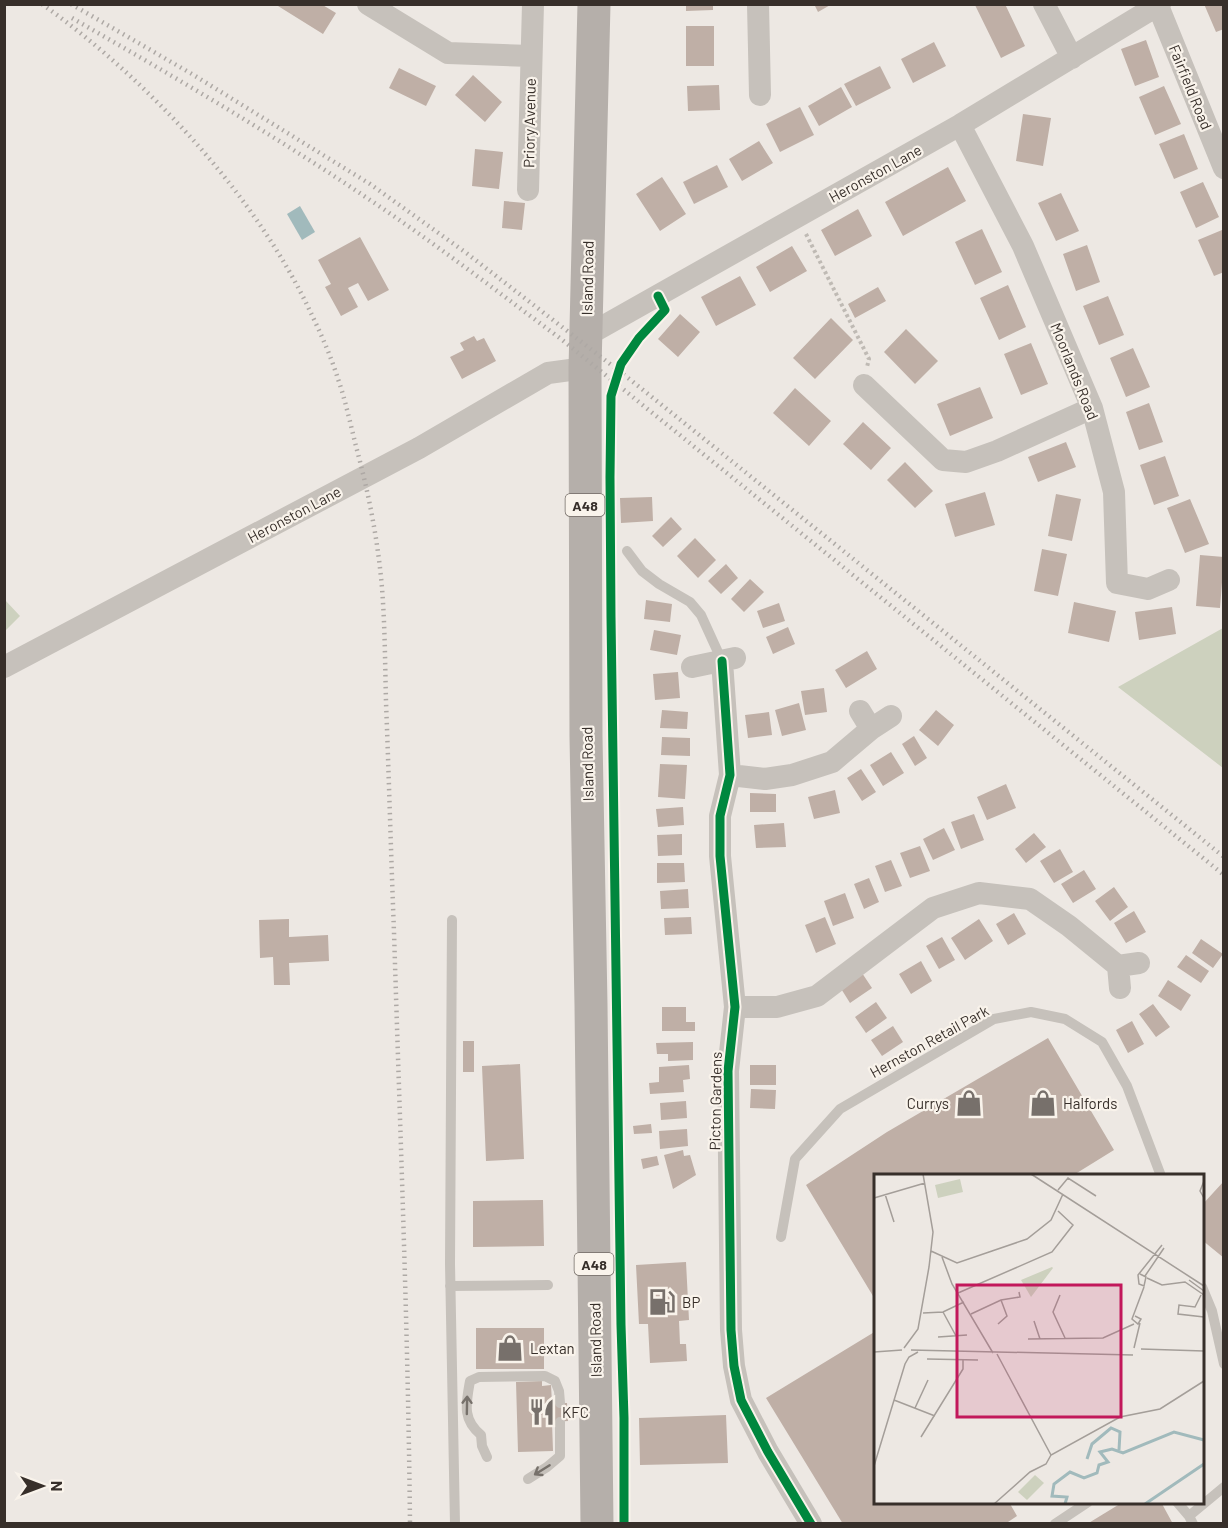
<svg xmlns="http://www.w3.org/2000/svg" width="1228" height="1528" viewBox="0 0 1228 1528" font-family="Barlow,sans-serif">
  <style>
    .green { fill: #cdd1be }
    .water { fill: #a1babc }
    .building { fill: #bfafa6 }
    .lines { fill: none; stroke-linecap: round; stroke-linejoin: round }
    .path { stroke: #bfbab4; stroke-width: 4; stroke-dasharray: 3 3; stroke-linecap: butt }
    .lane { stroke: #c6c1bb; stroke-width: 10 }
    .street { stroke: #c6c1bb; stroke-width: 22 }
    .primary { stroke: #b5afaa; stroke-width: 33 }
    .rail { stroke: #aea9a5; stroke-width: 4.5; stroke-dasharray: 1.5 4.5; stroke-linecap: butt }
    .cycleway-casing { stroke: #f9f3eb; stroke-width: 13 }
    .cycleway { stroke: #00873e; stroke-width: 9 }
    .oneway { stroke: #77716b }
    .labels { text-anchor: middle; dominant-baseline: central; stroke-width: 4.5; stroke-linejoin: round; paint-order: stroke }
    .shield { fill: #f9f3eb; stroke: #716a64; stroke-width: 1.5 }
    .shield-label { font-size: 14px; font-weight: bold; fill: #372f2a }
    .street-label { font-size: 15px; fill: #372f2a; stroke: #f9f3eb }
    .poi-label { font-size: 15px; fill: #372f2a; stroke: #f9f3eb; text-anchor: start }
    .inset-river { fill: none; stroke: #a1babc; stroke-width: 3 }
    .inset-road { fill: none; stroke: #a49e99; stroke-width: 1.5 }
    .view { fill: #c2185b; fill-opacity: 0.15; stroke: #c2185b; stroke-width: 3 }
    .inset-edge { fill: none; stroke: #372f2a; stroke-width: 3 }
  </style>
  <rect width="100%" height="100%" fill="#ede8e3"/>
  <path class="green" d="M5 600 20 616 5 631Z
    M1223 628V768L1118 687Z"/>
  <path class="water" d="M300 206 315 232 302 240 287 214Z"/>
  <path class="building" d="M279 4H321L336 13 323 34 278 6Z
    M686 4H713V10L686 11Z
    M814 4H832L818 12Z
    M977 4H1005L1025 46 1001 58 975 5Z
    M1204 4H1224V29L1216 32Z
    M686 26H714V66H686Z
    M1146 40 1159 77 1135 86 1121 49Z
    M934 42 946 66 913 83 901 59Z
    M880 66 891 88 856 106 844 84Z
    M399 68 436 86 426 106 389 88Z
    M473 75 502 102 485 122 455 95Z
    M719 85 720 110 688 111 687 86Z
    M1164 86 1181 124 1155 135 1139 97Z
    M841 87 852 107 819 126 808 106Z
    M800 107 814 135 780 152 766 124Z
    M1023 114 1051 118 1043 166 1016 161Z
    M1184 134 1198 169 1174 179 1159 144Z
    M759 141 773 163 742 181 729 159Z
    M475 149 503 152 499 189 472 186Z
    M717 165 728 187 694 204 683 182Z
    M948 167 966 201 903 236 885 202Z
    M662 177 686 214 660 231 636 194Z
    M1203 182 1219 217 1196 228 1180 192Z
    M1061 193 1079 231 1056 241 1038 203Z
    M504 201 525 203 522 230 502 228Z
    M858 209 872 236 835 256 821 230Z
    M982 229 1002 272 975 285 955 242Z
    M1222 230 1224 272 1214 276 1198 240Z
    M360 237 389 290 368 301 358 283 348 288 358 307 341 316 325 287 331 284 318 260Z
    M1087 245 1100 282 1076 291 1063 254Z
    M792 246 807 271 770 292 756 267Z
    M740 276 756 305 716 326 701 297Z
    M1008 285 1026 327 999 340 980 298Z
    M878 287 886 301 855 318 848 304Z
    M1108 296 1124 335 1099 345 1083 306Z
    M680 314 700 332 678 357 658 339Z
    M831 318 853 340 815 379 793 358Z
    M906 329 938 361 915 384 884 352Z
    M474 336 477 341 484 338 496 361 462 379 450 357 464 350 460 343Z
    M1031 343 1048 384 1021 395 1004 354Z
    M1133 348 1150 387 1126 397 1110 358Z
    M980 387 993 418 950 436 937 404Z
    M795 388 831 421 809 446 773 413Z
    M1149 403 1163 442 1139 450 1126 412Z
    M863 422 891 448 871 470 843 444Z
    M1066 442 1076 467 1038 482 1028 457Z
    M1165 456 1179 496 1154 505 1140 465Z
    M905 462 933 491 915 508 887 480Z
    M985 492 995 525 955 537 945 504Z
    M1056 494 1081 499 1072 541 1048 536Z
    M652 497 653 521 621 523 620 498Z
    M1190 499 1209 544 1185 553 1167 508Z
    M671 517 682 529 663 547 652 536Z
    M695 538 716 560 698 578 677 556Z
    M1042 549 1067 554 1058 596 1034 591Z
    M1200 555 1224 557 1220 608 1196 606Z
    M726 564 738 578 721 594 708 581Z
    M750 579 764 592 744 612 731 599Z
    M646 600 672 604 670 622 644 619Z
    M1074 602 1116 611 1109 642 1068 633Z
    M779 603 785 621 763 628 757 611Z
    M1172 607 1176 634 1139 640 1135 612Z
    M788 627 795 644 773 654 766 637Z
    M654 630 681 635 677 655 650 650Z
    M867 651 877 669 846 688 835 670Z
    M678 672 680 698 655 700 653 674Z
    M824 688 827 712 805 715 801 691Z
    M799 703 806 730 782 736 775 710Z
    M662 710 688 712 687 729 660 728Z
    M936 710 954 725 938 746 919 730Z
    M769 712 772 735 748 738 745 715Z
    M914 736 927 758 915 766 902 744Z
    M662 737 690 738V756L661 755Z
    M891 752 904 773 883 786 870 765Z
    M660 764 687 765 685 799 658 797Z
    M861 769 876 792 862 801 847 778Z
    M1006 784 1016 808 987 820 977 797Z
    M835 790 840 813 814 819 808 797Z
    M750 793 776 794V812H750Z
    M683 807 684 825 658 827 656 809Z
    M974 814 984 840 961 849 951 822Z
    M784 823 786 847 756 848 754 825Z
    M944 828 955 850 933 860 923 839Z
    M1034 833 1046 847 1026 863 1015 849Z
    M682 834V855L658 856 657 835Z
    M920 846 930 871 910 878 900 853Z
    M1060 849 1073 872 1054 883 1040 861Z
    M891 860 902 886 885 892 875 866Z
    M657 863H684L685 882 657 883Z
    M1084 870 1096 889 1073 903 1061 884Z
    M869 878 879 902 864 909 854 884Z
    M1114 887 1128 907 1110 921 1095 901Z
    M688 889 689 908 661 909 660 891Z
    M845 893 854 918 833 926 824 901Z
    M1134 911 1146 932 1126 943 1114 923Z
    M1014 913 1026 934 1008 945 996 924Z
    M691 917 692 934 665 935 664 918Z
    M825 917 836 944 816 953 805 925Z
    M289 919V937L328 935 329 961 289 963 290 985H274L273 957 260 958 259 920Z
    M979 919 993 941 965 960 951 938Z
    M942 937 955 960 939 969 926 946Z
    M1201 939 1223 954 1213 968 1192 953Z
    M1186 955 1209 971 1201 983 1177 967Z
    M921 961 932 981 911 994 899 974Z
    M862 973 872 988 850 1003 840 987Z
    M1168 980 1191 995 1181 1011 1158 996Z
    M876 1002 887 1018 866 1033 855 1017Z
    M1153 1004 1170 1027 1156 1037 1139 1014Z
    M662 1007H686V1022H695V1031H662Z
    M1132 1021 1144 1044 1128 1053 1116 1030Z
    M893 1026 903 1042 882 1056 871 1040Z
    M1048 1038 1114 1150 1072 1176H876V1295L873 1296 806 1185 887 1132Z
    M463 1041H474V1072H463Z
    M693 1042V1060L668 1061V1054H657L656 1043Z
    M520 1064 524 1159 486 1161 482 1066Z
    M689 1065 690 1079 683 1080 684 1092 650 1094 649 1083 659 1082V1067Z
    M750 1065H776V1085H750Z
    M751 1089 776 1090 775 1109 750 1108Z
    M686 1101 687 1118 661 1120 660 1103Z
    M651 1124 652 1133 634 1134 633 1126Z
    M687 1129 688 1146 660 1149 659 1131Z
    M683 1150 684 1156 690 1155 696 1175 673 1189 664 1155Z
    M657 1156 659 1165 643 1169 641 1159Z
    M1224 1181V1258L1202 1240V1205Z
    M543 1200 544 1246 473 1247V1201Z
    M686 1262 689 1320 679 1321 680 1344H686L687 1361 650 1363 648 1324H639L636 1265Z
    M476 1328H544V1369H476Z
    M876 1331V1502H1009L1017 1516 1005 1524H843L766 1398Z
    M542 1381V1386L551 1385 552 1403H567L568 1421 552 1422 553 1451 518 1452 516 1382Z
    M726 1415 728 1463 640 1465 639 1418Z
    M1123 1502H1161L1173 1524H1087Z"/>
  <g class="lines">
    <path class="path" d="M806 234 869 359 867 367"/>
    <path class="lane" d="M627 551 642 571 659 584 690 602 701 615 722 661
      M452 920 450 1264 455 1524
      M781 1237 795 1159 840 1109 994 1019 1031 1012 1065 1019 1102 1042 1127 1086 1161 1176
      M450 1286 548 1285
      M1202 1287 1212 1311 1224 1364
      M487 1457 482 1446 481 1435C462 1419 466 1404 470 1381L479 1377 545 1376 555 1381 559 1391 560 1403
      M528 1479 547 1467 560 1456V1422
      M1177 1502 1189 1516 1193 1524
      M1189 1516 1224 1487
      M1055 1524 1088 1502"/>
    <path class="street" d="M368 4 448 53 531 56
      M758 4 760 95
      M1044 4 1072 58
      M1158 6 1224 168
      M960 125 1023 246 1092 408 1114 492 1117 583 1148 589 1169 580
      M528 190 533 4
      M586 336 960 125 1160 4
      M864 385 943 460 966 462 997 451 1092 408
      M722 661 730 775 720 816V856L735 1007 728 1071 731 1330 734 1366 741 1400 768 1452 811 1524
      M4 667 419 448 548 373 585 368
      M692 667 735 658
      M860 711 871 729
      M730 775 765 779 792 775 832 762 871 729 891 716
      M1118 966 1120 988
      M735 1007H777L817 996 933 908 979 893 1030 899 1069 926 1118 966 1139 963"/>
    <path class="primary" d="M594 4 585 368 586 737 591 1005 597 1524"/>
    <path class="rail" d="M42 4C147 79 254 193 310 311 320 332 331 356 338 379 346 402 351 427 357 450 369 495 378 541 382 588 385 626 385 664 386 702 389 779 391 856 394 932 400 1129 408 1326 410 1524
      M71 4 192 74 370 184 465 252 632 381 1224 857
      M72 18C173 76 274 135 370 200 436 244 498 292 561 339L1224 875"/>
    <defs>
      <path id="cycleway" d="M722 661 730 775 720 816V856L735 1007 728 1071 731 1330 734 1366 741 1400 768 1452 811 1524
        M624 1524V1418L621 1325 611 617 610 477 611 396 621 364 639 338 665 310 658 296"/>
    </defs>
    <use href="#cycleway" class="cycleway-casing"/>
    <use href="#cycleway" class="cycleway"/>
  </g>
  <defs><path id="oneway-shaft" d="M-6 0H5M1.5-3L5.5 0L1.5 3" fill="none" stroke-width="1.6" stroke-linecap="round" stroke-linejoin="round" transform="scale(1.5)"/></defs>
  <g class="oneway">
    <use href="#oneway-shaft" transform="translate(467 1405) rotate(-89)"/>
    <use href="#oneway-shaft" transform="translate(542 1470) rotate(148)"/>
  </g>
  <defs>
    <symbol id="shop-bare" viewBox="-9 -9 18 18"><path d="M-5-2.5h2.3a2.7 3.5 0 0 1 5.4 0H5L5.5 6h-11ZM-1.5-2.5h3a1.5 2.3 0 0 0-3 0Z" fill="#77706b" stroke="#f9f3eb" stroke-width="2.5" paint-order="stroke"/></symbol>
    <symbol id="fuel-bare" viewBox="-9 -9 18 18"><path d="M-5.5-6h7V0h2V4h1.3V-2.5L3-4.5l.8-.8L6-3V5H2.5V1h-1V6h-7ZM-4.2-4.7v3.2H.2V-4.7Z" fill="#77706b" stroke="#f9f3eb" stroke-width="2.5" paint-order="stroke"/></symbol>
    <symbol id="restaurant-bare" viewBox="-9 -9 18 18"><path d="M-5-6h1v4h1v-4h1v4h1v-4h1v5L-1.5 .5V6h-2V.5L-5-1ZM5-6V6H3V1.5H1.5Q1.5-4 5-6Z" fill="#77706b" stroke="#f9f3eb" stroke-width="2.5" paint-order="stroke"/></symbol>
  </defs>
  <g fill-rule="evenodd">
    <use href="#shop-bare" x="950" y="1084" width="38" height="38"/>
    <use href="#shop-bare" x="1024" y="1084" width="38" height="38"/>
    <use href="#fuel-bare" x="643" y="1283" width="38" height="38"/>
    <use href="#shop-bare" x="491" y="1329" width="38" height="38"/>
    <use href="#restaurant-bare" x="523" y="1393" width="38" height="38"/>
  </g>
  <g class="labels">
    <g class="shield">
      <rect x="565.5" y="494" width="39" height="22" rx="4.5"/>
      <rect x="574.5" y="1253" width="39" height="22" rx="4.5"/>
    </g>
    <g class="shield-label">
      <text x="585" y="505">A48</text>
      <text x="594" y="1264">A48</text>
    </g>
    <g class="street-label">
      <text transform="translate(1191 87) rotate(68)">Fairfield Road</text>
      <text transform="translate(529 123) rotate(-89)">Priory Avenue</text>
      <text transform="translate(875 173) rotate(-29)">Heronston Lane</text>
      <text transform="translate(587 278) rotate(-89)">Island Road</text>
      <text transform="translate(1075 371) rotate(68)">Moorlands Road</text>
      <text transform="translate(294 514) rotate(-28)">Heronston Lane</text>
      <text transform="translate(587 764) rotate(-91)">Island Road</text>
      <text transform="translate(929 1041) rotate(-29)">Hernston Retail Park</text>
      <text transform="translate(715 1101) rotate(-89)">Picton Gardens</text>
      <text transform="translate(595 1340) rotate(-91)">Island Road</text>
    </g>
    <g class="poi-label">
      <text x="949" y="1103" text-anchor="end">Currys</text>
      <text x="1063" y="1103">Halfords</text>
      <text x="682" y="1302">BP</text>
      <text x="530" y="1348">Lextan</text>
      <text x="562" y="1412">KFC</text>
    </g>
  </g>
  <g transform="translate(874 1174)">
    <rect width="330" height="330" fill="#ede8e3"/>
    <path d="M86 5 89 18 64 24 61 11ZM178 93 179 94 157 123 147 106ZM161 301 170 309 153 326 144 318Z" fill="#cdd1be"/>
    <path class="inset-river" d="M213 285 218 270 237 254 246 258 245 276M191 330 193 323 178 322 180 310 196 298 210 304 223 299 225 291 234 288 226 278 238 275 249 279 300 258 330 266M271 330 330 290"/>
    <path class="inset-road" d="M157 0 330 112M330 7 326 17 330 24M184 16 194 4 222 22M11 20 20 48M0 24 51 9M57 77 83 89 153 65 177 46 189 20M68 83 78 110 119 179M266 100 272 103 270 112 265 110 264 101 288 71M271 102 290 74M273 104 288 111 311 108 330 121M315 106 330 117M84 119 178 78 199 51 184 37M186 121 179 138 191 164M327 121 321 133 305 131 304 140 330 143M69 138 82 162M49 139 69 138 90 128M97 140 127 126 146 123 145 118M261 142 267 145 264 150 258 145 270 113M160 147 166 165M124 150 133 142 127 126M64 163 93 161M154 165 229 164 260 150M30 174 44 155 55 93 59 58 49 0M260 174 266 149M267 175 330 177M37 176 259 181M0 178 28 176M123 180 177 281M53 185 104 186M20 226 61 242M41 234 54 206M47 263 89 195V186M0 292 31 190 35 183 44 178M120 330 156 298 172 290 177 281 246 243 286 235 330 207"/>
    <path class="view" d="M83 111H247V243H83Z"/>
    <rect width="330" height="330" class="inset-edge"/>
  </g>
  <rect width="1228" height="1528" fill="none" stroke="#372f2a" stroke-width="12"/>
  <g transform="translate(42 1486) rotate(90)" stroke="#f9f3eb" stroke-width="4.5" paint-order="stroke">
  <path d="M0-4.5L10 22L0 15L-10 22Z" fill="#372f2a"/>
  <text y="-9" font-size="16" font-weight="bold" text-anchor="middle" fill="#372f2a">N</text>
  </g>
</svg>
